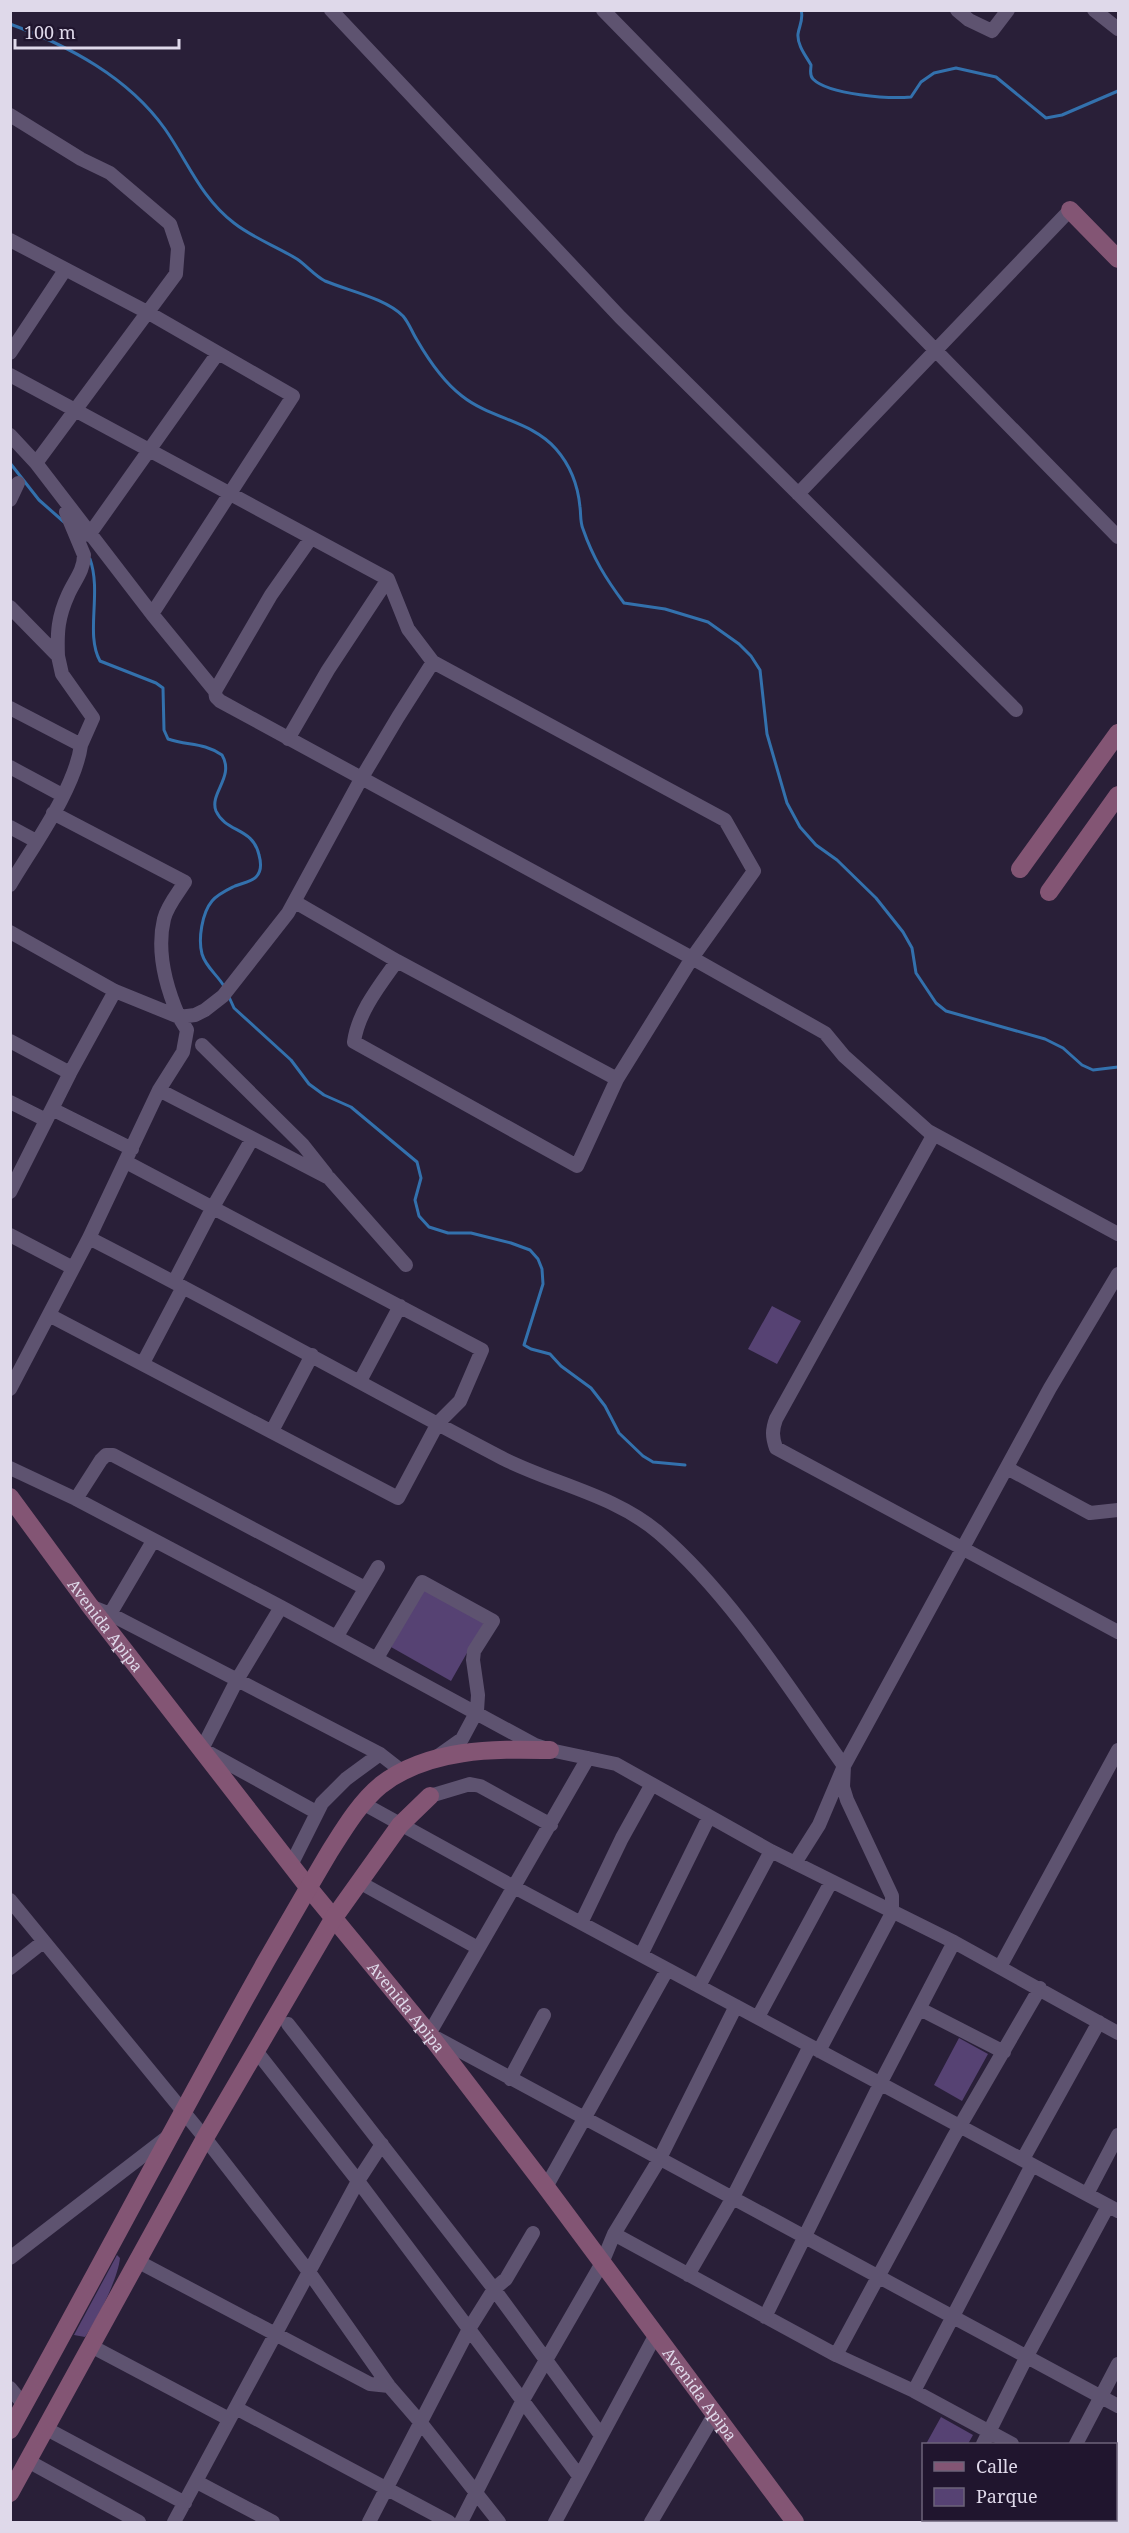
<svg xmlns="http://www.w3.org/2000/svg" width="1129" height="2533" viewBox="0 0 1129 2533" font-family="'Noto Serif',serif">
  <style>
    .green { fill: #564273 }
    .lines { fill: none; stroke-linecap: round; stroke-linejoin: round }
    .stream { stroke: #3371ad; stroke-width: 3 }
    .street { stroke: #5e5370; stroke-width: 14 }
    .secondary { stroke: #835574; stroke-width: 18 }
    .labels { text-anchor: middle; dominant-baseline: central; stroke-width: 6; stroke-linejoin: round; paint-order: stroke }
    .street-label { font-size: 16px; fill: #dfd9ea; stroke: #20152e }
  </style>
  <rect width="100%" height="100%" fill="#291f38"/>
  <path class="green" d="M772 1306 801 1321 777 1364 748 1349Z
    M424 1589 484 1623 451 1681 391 1647Z
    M959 2038 988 2054 962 2101 934 2085Z
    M117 2255 120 2258C118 2279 97 2320 85 2337L74 2335Z
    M941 2417 973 2435 968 2444H926Z"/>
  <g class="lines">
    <path class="stream" d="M801 10C804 19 799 26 798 34 797 45 806 56 811 65 811 70 809 75 813 79 829 95 890 99 911 97L921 82 934 73 956 68 996 77 1046 118 1062 115 1118 91
      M10 24C69 46 128 77 165 129 188 162 201 198 234 223 253 238 276 246 297 259 306 265 315 276 325 281 349 291 385 298 403 316 409 323 412 332 417 340 428 359 445 383 462 396 491 419 532 421 556 449 570 465 578 486 580 507 581 514 580 522 583 529 593 558 606 579 624 603L665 609 708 622 739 644 751 656 760 670 767 734 787 803 800 827 816 845 837 860 876 898 903 932 912 948 916 973 936 1003 946 1011 1045 1039 1063 1048 1082 1065 1093 1070 1118 1067
      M10 463 39 500 64 522
      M90 559C102 593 85 634 100 661L156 683 163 688 164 730 168 739C188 746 203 742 222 755 235 777 209 793 216 811 226 833 253 827 259 855 261 862 262 871 256 877 251 882 242 883 235 886 227 890 218 894 212 901 202 913 198 939 202 954 206 968 219 976 225 988
      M229 997 234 1008 291 1060 309 1084 324 1095 351 1107 417 1162 421 1178 415 1200 419 1216 429 1227 448 1233H471L511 1243 530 1250 538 1259 542 1269 543 1284 524 1345 531 1349 550 1354 561 1366 591 1388 605 1406 619 1433 643 1456 653 1462 685 1465"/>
    <path class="street" d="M331 10 620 317 1016 710
      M603 10 1118 537
      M957 10 969 20 992 31 1008 10
      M1094 10 1118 29
      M10 115 81 159 110 173 170 224 178 248 176 274 36 463
      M10 240 147 312 293 396 152 614 215 691
      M10 353 65 270
      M10 375 388 579 408 629 433 662 725 820 754 871 692 958 617 1079 577 1166 354 1042C358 1012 380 985 397 961
      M10 435 36 463 152 614
      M798 494 1070 210
      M10 500 18 483
      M89 535 218 353
      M311 538 271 595 215 691 216 697 220 701 692 958 825 1033 844 1056 928 1131 1118 1234
      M10 607 58 656 62 674 93 718 81 745
      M58 656C57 632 58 617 68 595 74 581 84 571 84 555L66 512
      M10 708 81 745C75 789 33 846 10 885
      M288 739 328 670 388 579
      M10 767 62 795
      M53 813 185 882C178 893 167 906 164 919 156 952 166 987 179 1017L195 1015 205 1010 223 996 288 913 361 779 398 717 433 662
      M10 827 36 841
      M295 902 397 961 617 1079
      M10 932 115 991 179 1017 187 1030 183 1052 159 1090 89 1238 10 1389
      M10 1041 70 1073
      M202 1045 303 1145 326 1174
      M159 1090 329 1178 406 1265
      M10 1102 46 1120
      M52 1109 132 1149
      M934 1134 776 1419C772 1430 772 1437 776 1448L1118 1632
      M10 1192 70 1073 115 991
      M10 1235 73 1268
      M89 1238C228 1309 364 1386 502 1458 553 1484 615 1495 659 1533 731 1595 789 1688 844 1766L843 1787 847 1800 892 1896V1913L819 2051
      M174 1282 213 1207 252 1139
      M49 1315 398 1498 438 1423 460 1401 482 1350 126 1162
      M143 1363 183 1287
      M360 1381 400 1306
      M272 1431 312 1355
      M10 1468 76 1499 281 1607 535 1745 550 1750 616 1764 771 1851 954 1942 1118 2033
      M1007 1468 1090 1513 1118 1510
      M76 1499 101 1460 106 1455H113L365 1588
      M90 1606 110 1614 380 1754 403 1772
      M281 1607 237 1680 202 1749 316 1812
      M110 1614 153 1541
      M337 1636 378 1567
      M377 1658 422 1582 493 1621 474 1651 473 1660 478 1695 477 1711 462 1739 438 1756
      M588 1758 429 2034 1118 2406
      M430 1796 470 1784 480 1786 551 1825
      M364 1804 514 1887 1118 2211
      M795 1863 819 1825 844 1766 1050 1388 1118 1274
      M291 1865 322 1803 346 1779 380 1754
      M359 1882 478 1948
      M10 1900 205 2138 309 2272 389 2386 421 2423 499 2522
      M581 1923 622 1838 652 1784
      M641 1955 709 1817
      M1000 1967 1118 1750
      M10 1968 43 1942
      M699 1986 771 1851
      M920 2009 1004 2052
      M758 2017 831 1882
      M288 2024 494 2289 600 2434
      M257 2052 358 2181 579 2476
      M510 2079 544 2015
      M1023 2159 1099 2022
      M546 2187 667 1970
      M1087 2194 1118 2135
      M614 2234 836 2355 914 2391 1012 2444
      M10 2258 166 2138
      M137 2261 370 2384 389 2386
      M688 2275 732 2199 810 2046
      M765 2317 880 2084 954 1942
      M91 2346 229 2419
      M836 2355 953 2138 1040 1988
      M10 2388 24 2405
      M914 2391 1032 2165
      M236 2408 449 2522
      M45 2428 185 2503
      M983 2444 1027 2356 1108 2206
      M1076 2444 1118 2364
      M28 2461 139 2522
      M197 2482 273 2522
      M1116 2501 1118 2503
      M975 2520 981 2522
      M174 2522 358 2181 382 2144
      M369 2522 469 2329 494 2289 506 2279 533 2233
      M461 2522 523 2400 602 2263 614 2234 659 2160 736 2006
      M555 2522 655 2336
      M651 2522 714 2415
      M940 2522 942 2520
      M1033 2522 1035 2520"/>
    <g class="secondary">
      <path d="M1070 210 1118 259"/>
      <path d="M1020 869 1118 733"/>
      <path d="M1049 892 1118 795"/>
      <path id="s1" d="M10 1497 90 1606 308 1887 429 2034 546 2187 795 2522"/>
      <path d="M10 2430C96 2275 178 2118 265 1963 287 1925 308 1888 330 1851 344 1829 360 1802 381 1785 429 1748 493 1749 550 1750"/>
      <path d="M10 2493 205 2138 333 1919 400 1825 430 1796"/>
    </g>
  </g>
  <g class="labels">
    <g class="street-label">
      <text stroke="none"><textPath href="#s1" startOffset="160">Avenida Apipa</textPath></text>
      <text stroke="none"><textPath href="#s1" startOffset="646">Avenida Apipa</textPath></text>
      <text stroke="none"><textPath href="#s1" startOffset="1132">Avenida Apipa</textPath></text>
    </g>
  </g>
  <rect width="1129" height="2533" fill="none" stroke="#dfd9ea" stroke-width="24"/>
  <rect x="922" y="2443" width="195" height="78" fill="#20152e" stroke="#6c6379" stroke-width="1.5"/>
  <rect x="934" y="2462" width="30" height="9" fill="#835574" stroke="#6c6379" stroke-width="1.5"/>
  <text x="976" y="2473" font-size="18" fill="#dfd9ea">Calle</text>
  <rect x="934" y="2488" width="30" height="18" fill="#564273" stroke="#6c6379" stroke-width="1.5"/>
  <text x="976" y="2503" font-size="18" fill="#dfd9ea">Parque</text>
  <path d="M15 39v9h164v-9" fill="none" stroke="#dfd9ea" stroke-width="3"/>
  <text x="24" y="39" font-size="18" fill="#dfd9ea" stroke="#20152e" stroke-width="4.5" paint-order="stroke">100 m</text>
</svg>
